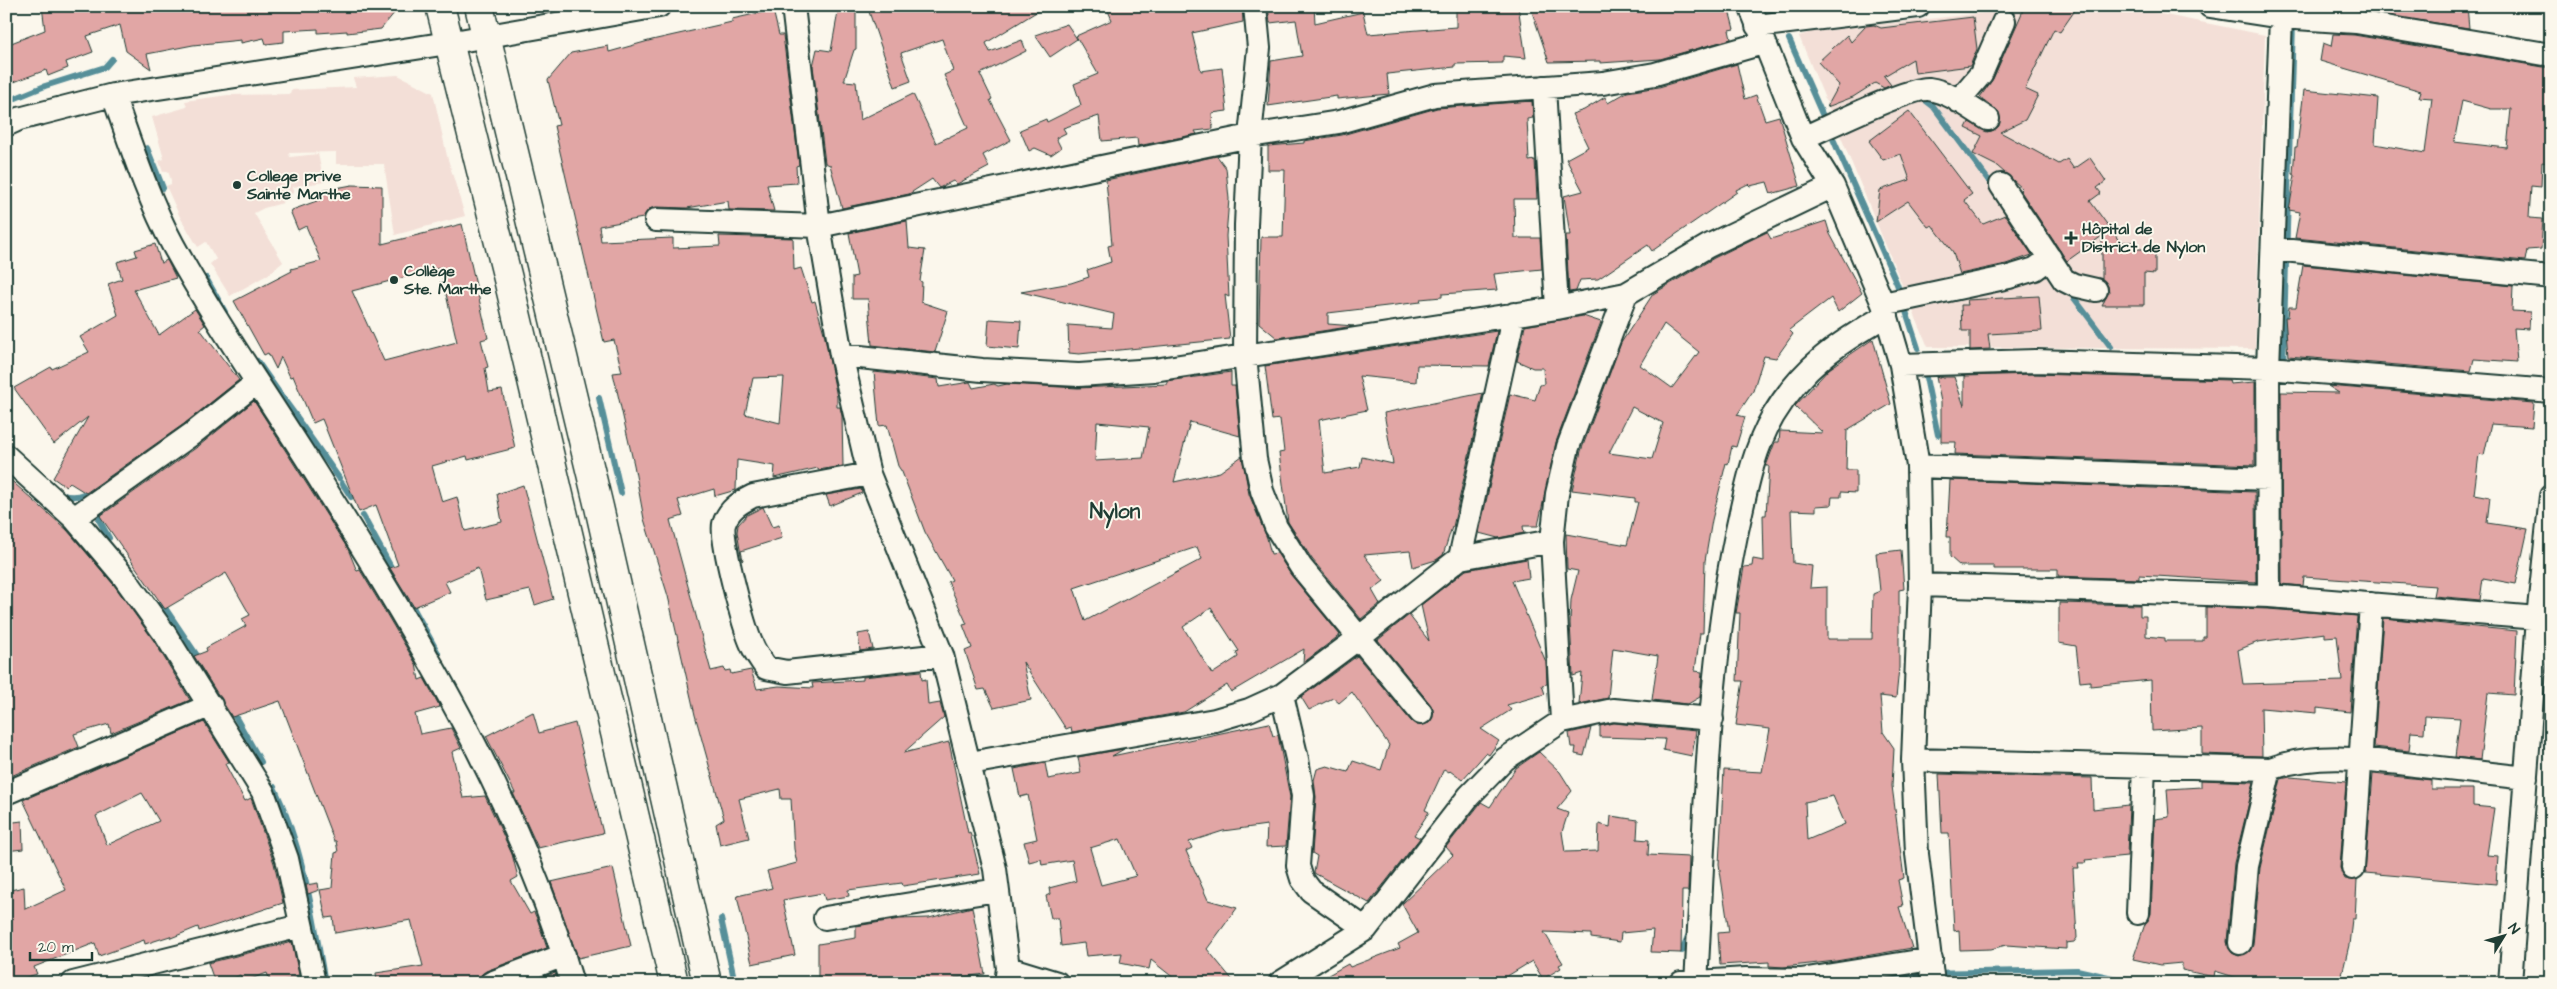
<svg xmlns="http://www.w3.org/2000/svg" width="2557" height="989" viewBox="0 0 2557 989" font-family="'Architects Daughter',sans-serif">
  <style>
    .built { fill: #f3dfd7 }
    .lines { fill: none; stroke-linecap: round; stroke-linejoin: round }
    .stream { stroke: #578f99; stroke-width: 6 }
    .building { fill: #e1a6a5; stroke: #1f3d34; fill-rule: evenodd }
    .minor-casing { stroke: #1f3d34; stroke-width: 26 }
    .major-casing { stroke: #1f3d34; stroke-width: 31 }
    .minor { stroke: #fbf7ec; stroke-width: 22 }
    .major { stroke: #fbf7ec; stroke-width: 28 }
    .poi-dot { fill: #1f3d34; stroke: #fbf7ec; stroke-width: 2 }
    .labels { text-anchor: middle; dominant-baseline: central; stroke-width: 4; stroke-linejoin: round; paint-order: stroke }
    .poi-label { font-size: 16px; font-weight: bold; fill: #1f3d34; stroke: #fbf7ec; text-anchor: start }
    .district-label { font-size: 21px; font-weight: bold; fill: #1f3d34; stroke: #fbf7ec }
  </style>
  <rect width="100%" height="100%" fill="#fbf7ec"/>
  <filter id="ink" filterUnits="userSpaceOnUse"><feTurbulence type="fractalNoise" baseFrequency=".02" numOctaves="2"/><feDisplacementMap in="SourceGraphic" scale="10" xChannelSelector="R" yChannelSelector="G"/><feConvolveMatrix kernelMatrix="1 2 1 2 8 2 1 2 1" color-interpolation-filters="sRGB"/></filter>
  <g filter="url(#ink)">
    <path class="built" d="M2047 6H2121L2265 35 2255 349 1928 347 1799 36 1811 32Z
      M398 75 433 93 447 156 465 216 395 235 384 164H336V152L289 153 290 157 318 154 324 182 293 187 294 193 282 196 283 203 264 208 254 213 283 262 269 274 230 296 210 264 216 259 206 242 198 247 180 217 166 186 171 184V180L168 171 163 172 159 161 164 159 152 117 187 107 185 101 228 95 290 94 291 90 356 87 353 78Z"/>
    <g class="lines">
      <path class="stream" d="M1790 7 1793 6
        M1789 39 1897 284 1918 348
        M1920 96 1933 106 1995 189
        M6 102 45 86 105 67 112 59
        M147 148 163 188
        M206 278 225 312
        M2068 290 2111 347
        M257 361 278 391
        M2283 365 2293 23
        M1925 373 1938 435
        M280 394 299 420
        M599 398 621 493
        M301 424 339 478
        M342 483 351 497
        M60 493C79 504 100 485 116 475
        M102 507 99 520 109 538
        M363 516 438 653
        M161 602 200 660
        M231 709 261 762
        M274 787C304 849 313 916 325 983
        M721 919 735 983
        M1682 951 1688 936
        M1885 977 1926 973 2077 970 2135 983"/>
    </g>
    <path class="building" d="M42 6H400L381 29 347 33V31L318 33V29L284 31V42L266 44 264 38 241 43V40L193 45 147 54 151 69 126 51 120 25 87 36 93 52 66 62 68 68 48 76 46 70 6 85V45L45 30Z
      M839 6H856V49L854 50 844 81 856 82 860 120 913 94 936 143 968 128 944 75 953 71 942 39 901 53 911 81 895 87 867 6H1046L986 43 990 52 1022 40 1026 51 980 74 992 99 990 100 1011 140 983 155 989 167 957 184 953 181 939 188 932 179 909 194 842 208 830 165 825 163 813 66 817 49 831 51Z
      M1106 6H1242L1243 22 1192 33 1201 71 1222 68 1227 111 1212 113 1213 129 1195 131 1197 134 1138 146 1137 138 1102 141 1099 116 1063 128 1066 133 1056 138 1061 148 1051 155 1035 148 1029 151 1020 130 1046 119 1047 122 1081 105 1074 84 1098 74 1076 36 1112 20Z
      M1268 6H1314L1315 23 1363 12 1368 34 1456 27V6H1518L1526 58 1503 56V63L1455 64V67L1387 74 1389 94 1337 99V96L1268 106 1271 61 1302 56 1296 20 1270 23Z
      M1530 6H1728L1734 29 1729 30 1731 39 1660 59 1600 63V61L1549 62Z
      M2025 6H2078L2060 32 2054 29 2025 89 2038 95 2025 120 2000 132 2059 164 2067 159 2074 169 2090 158 2106 181 2097 188 2101 193 2090 201 2120 242H2135V249H2155V274L2144 273V305H2102L2109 292 2108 286 2102 279V236L2067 261 2020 190 2022 188 1997 166 1973 154 1982 136 1966 128 1969 122 1987 132 1994 130 1999 126V112L1980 97 1993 79Z
      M2337 6H2467L2469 28 2337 8Z
      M773 10 779 35H783L799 165 796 166 797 183 767 185 774 211 729 210 728 201 687 208 656 207 649 209 643 218 599 226 601 241 673 238V248L720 246 719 236 793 238 794 270 801 268 812 302 815 301 824 333 837 397V407H840L842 416 843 466 818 470V468L774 478 775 466 737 460 736 490 715 496 714 489 678 500 683 516 670 520 711 671 724 668 725 671 730 670 731 674 751 670 757 689 779 686 813 688 812 683 863 680V677L921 671 922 680 926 679 928 705 940 703 944 717 903 753 949 742 968 833 970 832 980 874 903 886 902 883 848 890 849 896 825 900 823 893 783 900 795 955 752 964 737 896 772 888 767 871 797 863 794 849 791 799H781L780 789 739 799 749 838 720 845 716 824 724 819 695 715 668 596 644 519 634 465 613 373 622 372 614 340 604 342 554 126 559 125 548 80 571 53 608 46 609 52 652 40 732 22V19ZM784 377 780 423 745 414 753 378Z
      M1973 17 1977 49 1970 66 1915 73 1913 59 1884 76 1891 85 1884 88 1875 83 1853 97 1827 107 1839 85 1818 62 1847 35 1851 42 1866 26 1874 25 1881 28Z
      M1067 24 1077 39 1050 57 1035 35Z
      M2333 34 2354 35 2549 68 2546 83 2551 84V164L2542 162 2541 187 2531 186 2529 218 2543 219 2541 249 2527 250 2525 261 2295 238 2300 212 2289 210 2295 175 2293 174 2295 147H2297L2304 90 2378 98 2375 144 2425 153 2432 98 2419 97 2421 91 2320 61 2323 43 2331 46ZM2462 101 2491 109H2511L2507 148 2454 142Z
      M1737 64 1745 99 1756 95 1765 120 1779 116 1800 186 1771 194 1767 182 1750 186 1748 184 1736 190 1737 192 1652 251 1648 245 1598 279 1580 280 1576 291 1569 292 1566 235H1570L1564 196 1583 191 1566 159 1588 147 1572 114 1584 110 1605 97 1608 103 1627 92 1659 87Z
      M1532 101 1533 118 1527 119 1529 161 1535 160 1537 199H1514L1515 238H1540L1542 269 1494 274 1497 290 1442 294V297L1420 299 1421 302 1328 313V324L1354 326 1277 338 1259 323 1261 237H1283L1285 170H1268V146L1304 143V141L1342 135 1437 108Z
      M1909 111 1972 194 1964 200 1983 224 2005 215 2032 255 2006 264 1960 274 1953 252 1932 225 1928 227 1908 201 1876 222 1880 190 1910 180 1901 154 1883 160 1869 141Z
      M1217 156 1226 168 1229 199 1226 236 1229 297 1225 295 1230 339 1079 354 1069 353 1068 325 1112 328 1114 314 1021 292 1071 283 1089 277 1087 270 1111 262 1108 246 1112 245 1106 180Z
      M352 185 382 186V244L462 224 488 338 481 340 488 367 485 368 489 392 502 390 515 448 468 460 467 456 432 466 442 502 457 497 465 531 502 522 497 494 523 485 553 599 535 605 530 590 486 600 478 568 445 582 450 592 414 607 390 568 398 565 376 505 359 512 322 419 313 423 293 376 290 377 281 357 276 369 268 353 264 355 234 301 292 271 291 269 321 261 306 226 298 230 291 213 292 210 322 199 320 191ZM440 268 457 342 384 361 352 291Z
      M907 221 909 248 925 250 920 281 922 282 921 302 948 311 935 352 872 345 868 299H852V277L857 276 849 233Z
      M1826 221 1830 234 1862 293 1838 312 1831 298 1789 330 1793 334 1776 358 1764 356 1753 391 1737 415 1745 417 1736 447 1732 446 1728 464 1726 463 1712 520 1705 561 1703 633H1700L1695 671 1702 672 1700 697 1688 704 1652 700 1658 656 1613 648 1608 698 1579 704 1582 673 1573 676 1570 623 1571 600 1578 571 1567 569 1566 534 1627 545 1638 502H1635V498L1572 490 1581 451 1621 343 1653 294 1714 258 1767 232 1771 239ZM1664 324 1699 352 1672 388 1640 365ZM1632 407 1663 423 1652 459 1609 453Z
      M155 244 161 263 167 260 176 278 134 290 159 335 195 309 205 325 200 329 239 380 184 424 86 493 70 483 66 487 53 478 88 417 54 444 14 388 51 367 52 369 89 352 80 337 118 315 108 284 122 279 117 262 137 256 135 250Z
      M2303 265 2513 286 2512 311 2530 312 2529 329 2514 328 2517 362 2474 359 2471 371 2288 356 2285 317H2288L2289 307H2296Z
      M2039 296 2042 331 1988 334 1990 349 1970 350V331H1962L1961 305H1968L1967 300Z
      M1583 316 1601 322 1556 442 1538 526H1523L1524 533 1498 538 1479 533 1510 394 1535 400 1540 385 1544 384 1543 368H1533L1517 361 1525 326Z
      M989 319 1021 321 1019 349 987 346Z
      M1497 331 1489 366 1417 365 1416 382 1359 376 1367 410 1319 420 1325 473 1360 467 1362 457 1393 464 1384 413 1483 393 1453 527H1452L1443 555 1436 560 1413 567 1410 551 1364 555 1384 581 1372 590 1380 604 1361 619 1312 559 1288 522 1279 453 1284 452 1280 419 1272 420 1265 366Z
      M1873 339 1891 404 1847 430 1846 470H1856V493L1841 492V497H1832L1831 505 1816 506V511L1791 510 1793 563 1812 566 1810 588 1827 587V639H1872L1873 594 1880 591 1876 553 1901 550 1904 589 1899 590V668L1896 698 1880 696 1883 732 1894 748 1892 786 1904 878 1898 880 1903 906 1899 907 1912 948 1836 961 1783 967 1769 966V962L1720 965 1718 933 1729 932 1719 864 1724 770 1762 772 1770 729 1736 725 1743 681H1737L1740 613H1736L1744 567 1752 566 1753 559 1764 561 1763 515H1766L1769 466H1766L1775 442H1779L1780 431 1823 433 1795 406 1829 369ZM1833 796 1845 824 1807 840 1805 802Z
      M874 372 938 379 939 387 970 382 973 388 994 384 998 386 1007 384 1078 388 1167 384V381L1231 372V386H1235L1240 436 1190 422 1174 482 1220 472 1242 456 1249 494 1267 538 1271 554 1277 553 1291 575 1340 635 1303 663 1304 649 1231 692 1227 685 1184 712 1072 732 1071 727 1066 729 1023 662 1031 700 994 708 985 689 978 690 965 651 972 648 963 625 967 624 948 582 952 580 925 532 902 472 898 466 887 425 879 426ZM1097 422 1149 427 1143 458 1095 461ZM1197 547 1202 559 1085 621 1074 588ZM1211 608 1239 651 1236 652 1238 657 1212 674 1183 627Z
      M2035 374 2229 380 2230 384 2255 382V465L1955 454 1956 442H1941V402L1936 377H1954L1964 406V376Z
      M2328 386 2534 403 2532 427 2491 424 2484 455 2479 454 2474 494 2490 497 2487 523 2528 529 2516 584 2483 578 2480 600 2434 596 2436 586 2304 577 2303 586 2282 584 2281 392 2339 393Z
      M254 401 348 549 357 571 360 570 386 613 416 664 419 680 424 678 440 707 415 714 420 734 451 728 461 748 452 752 463 798 485 796 512 854 518 877 511 881 530 914 534 912 538 921 547 948 486 971 481 975 478 983H377L376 973 423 966 411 920 335 933 333 917 326 918 320 890 332 888 335 853 338 852 336 841H334L280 701 232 717 194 656 207 651 206 648 246 626 242 619 250 615 226 573 165 609 100 516 200 445Z
      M6 476 67 530 114 585 154 641 190 700 111 733 109 724 74 734 79 747 11 776 6 766Z
      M1950 480 2255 492 2256 582 2139 575V579L2058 576V569H1994V566H1960L1950 557V537H1947Z
      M861 489 862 493 830 506 826 495Z
      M763 507 772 527 779 525 782 538 741 551 743 560 742 561 737 532 738 525 747 515Z
      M1527 559 1529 578 1512 581 1546 662 1547 684 1542 685 1545 694 1507 705 1511 710 1481 729 1499 741 1489 755 1486 753 1462 780 1450 771 1449 772 1444 769 1425 810 1429 812 1414 835 1420 838 1369 903 1314 873 1317 856 1312 853 1316 797 1314 780 1317 769 1327 766 1348 772 1353 761 1381 770 1389 745 1352 692 1339 703 1333 698 1309 710 1301 697 1357 656 1411 721 1417 725 1429 723 1433 717 1431 705 1378 640 1409 615 1429 641 1421 605 1466 570Z
      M2059 603 2140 605V616H2146V636L2165 638V641H2203V637H2206V607L2268 609 2357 616 2350 712 2317 708V713L2261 708 2262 756 2202 754V728L2152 731 2151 680 2090 686V681L2080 682 2076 646 2059 643ZM2325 633V637L2337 636 2342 681 2243 684 2238 650 2258 642Z
      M2383 618 2517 631 2514 695 2488 693 2480 760 2455 757 2460 718 2425 716 2424 733 2411 732 2409 751 2374 747Z
      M869 632 873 649 860 651 858 634Z
      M533 712 539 733 575 723 603 833 538 848 513 793H515L486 736Z
      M204 722 229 762 225 764 245 801 251 798 274 863 283 903 199 931 198 927 171 938 170 936 145 944 144 940 99 956 95 943 34 967 37 974 24 978V983H6V891L24 887 25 909 66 890 23 800ZM142 793 159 821 107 845 96 816Z
      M1269 723 1273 736 1278 735 1290 797 1286 846 1266 847 1267 825 1223 831 1189 842 1192 848 1186 851 1208 900 1237 908 1207 949 1235 983H1180L1151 960 1149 969 1120 963 1122 953 1086 956 1084 943 1061 946 1058 918H1051L1046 896 1050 894 1049 888 1076 881 1072 860 1042 865 1041 859 1029 862 1024 842 1037 839 1028 795 1020 797 1014 769 1045 763 1048 779 1081 773 1078 757 1124 749 1112 756ZM1120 839 1136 876 1101 885 1090 848Z
      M1614 723 1696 731 1692 756 1663 750 1665 739 1600 737V726Z
      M1591 728 1584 756 1575 754 1576 747H1571L1569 733Z
      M1539 752 1560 772 1572 791 1557 809 1568 813 1562 832 1565 852 1598 851 1599 824 1610 827 1611 816 1638 820 1637 839 1649 840 1648 855 1689 857 1688 891H1682L1681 953 1651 952 1653 930 1621 933 1620 942 1591 938V934L1544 932 1563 963 1559 965 1561 968 1543 979 1532 961 1496 983H1314L1348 964 1350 967 1400 948 1398 944 1418 933 1402 904 1453 855 1446 847 1479 805 1481 802 1490 807 1516 768Z
      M1939 774 2092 778 2093 809 2129 805 2127 856 2085 860 2086 863H2078L2079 868H2073L2077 938 2074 942 2066 943V949L2006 945 1991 949 1960 950 1959 930 1954 931 1949 833H1942Z
      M2373 774 2431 780V789H2473V806L2494 808 2487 855 2498 856 2496 884 2365 873Z
      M2290 777 2346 782 2340 868 2345 879 2357 880 2355 919H2352L2349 945 2340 983 2247 981 2215 971 2214 977 2182 970V963L2160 965 2133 959 2145 924 2151 914 2155 819 2169 817 2167 789 2201 787V780L2254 782 2234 863 2227 942 2232 953 2239 956 2250 951 2253 945 2260 868 2281 779Z
      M22 821 23 849 6 851V823Z
      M613 868 631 946 578 958 551 882Z
      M318 883 319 890 308 894 306 885Z
      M972 907 985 974 955 978V983H818V944L856 938V926L900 919 929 918Z
      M292 942 299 975 295 976 296 978 271 983 267 973 243 982 240 975 224 983H215L208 963Z
      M555 973 558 983H528Z"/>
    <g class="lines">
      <defs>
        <path id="minor" d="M793 6 819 226 841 355 869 474 942 655 995 869 1008 968 1006 983
          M1255 6 1259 48 1250 136 1246 225 1245 355 1255 459 1262 491 1276 527 1301 567 1421 713
          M1750 6 1803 138 1833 186 1883 304 1901 365 1918 466 1920 585 1913 760 1917 854 1933 983
          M2210 6 2281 17 2356 22 2551 55
          M1757 26 1918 6
          M1544 87 1557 308
          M113 95C130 143 149 201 173 245 219 329 275 407 325 488 423 644 520 805 572 983
          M1958 101 1981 74 2004 21
          M6 125 19 119 113 95 448 43 659 6
          M1803 138C1826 128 1908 87 1929 89 1950 92 1970 108 1988 119
          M2001 185 2064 280 2074 285 2096 290
          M656 220 819 226 1250 136 1339 122 1435 95 1603 83 1655 74 1763 43
          M2273 249 2551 277
          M1883 304 2009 277 2035 269 2050 258
          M841 355 982 370 1079 375 1154 370 1557 308 1626 294 1708 246 1833 186
          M1901 365 2035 361 2268 368 2551 391
          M6 456 74 518 124 577 165 634 263 792 287 859 314 983
          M1918 466 2269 479
          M869 474 753 496C739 503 729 509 724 524 720 539 744 628 752 645 755 653 761 660 766 668L787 672 942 655
          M74 518 192 434 256 383
          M1460 558 1552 541
          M1920 585 2269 596 2538 618
          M2269 596 2268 368 2281 17
          M1282 695 1297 759 1303 796 1298 866 1302 879 1311 891 1366 929 1469 796 1505 759 1562 721 1613 710 1712 719
          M1562 721 1552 541 1557 494 1568 447 1626 294
          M1913 760 2270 769C2318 751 2372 760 2422 766 2457 770 2491 774 2526 778
          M970 763 1215 720 1249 710 1282 695 1360 637 1460 558 1514 314
          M6 793 211 705
          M2353 868 2371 604
          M2138 913 2144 766
          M825 918 997 890
          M2240 943 2247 866 2270 769
          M1008 968 1057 983
          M73 983 300 926
          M491 983 564 955
          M1280 983 1366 929
          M1681 983 1746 979 1801 980 1931 959
          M1696 983C1705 834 1706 681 1736 535 1745 495 1752 452 1773 416 1803 366 1838 343 1887 315
          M2510 983 2538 618 2551 496"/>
        <path id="major" d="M440 6 509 283 674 983
          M479 6 599 507 707 983"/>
      </defs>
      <use href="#minor" class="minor-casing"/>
      <use href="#major" class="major-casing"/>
      <use href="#minor" class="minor"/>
      <use href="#major" class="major"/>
    </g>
  </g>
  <g class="poi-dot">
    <circle cx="237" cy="185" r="5"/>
    <path d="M2068.5 230.5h5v5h5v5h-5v5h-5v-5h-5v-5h5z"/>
    <circle cx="394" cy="280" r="5"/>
  </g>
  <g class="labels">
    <g class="poi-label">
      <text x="247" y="176">College prive<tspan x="247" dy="18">Sainte Marthe</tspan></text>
      <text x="2082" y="229">Hôpital de<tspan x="2082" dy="18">District de Nylon</tspan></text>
      <text x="404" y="271">Collège<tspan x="404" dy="18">Ste. Marthe</tspan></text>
    </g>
    <g class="district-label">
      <text x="1115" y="511">Nylon</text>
    </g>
  </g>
  <rect width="2557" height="989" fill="none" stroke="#fbf7ec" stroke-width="25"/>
  <rect x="12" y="12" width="2532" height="964" fill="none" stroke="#1f3d34" stroke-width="2" filter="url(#ink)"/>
  <g transform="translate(2504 936) rotate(53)" stroke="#fbf7ec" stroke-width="4" paint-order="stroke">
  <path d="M0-4L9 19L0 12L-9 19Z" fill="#1f3d34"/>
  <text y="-8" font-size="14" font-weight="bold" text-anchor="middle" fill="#1f3d34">N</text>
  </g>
  <path d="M30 952v8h62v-8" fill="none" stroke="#1f3d34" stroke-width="2.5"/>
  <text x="38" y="952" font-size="15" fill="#1f3d34" stroke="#fbf7ec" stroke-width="4" paint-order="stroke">20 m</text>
</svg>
